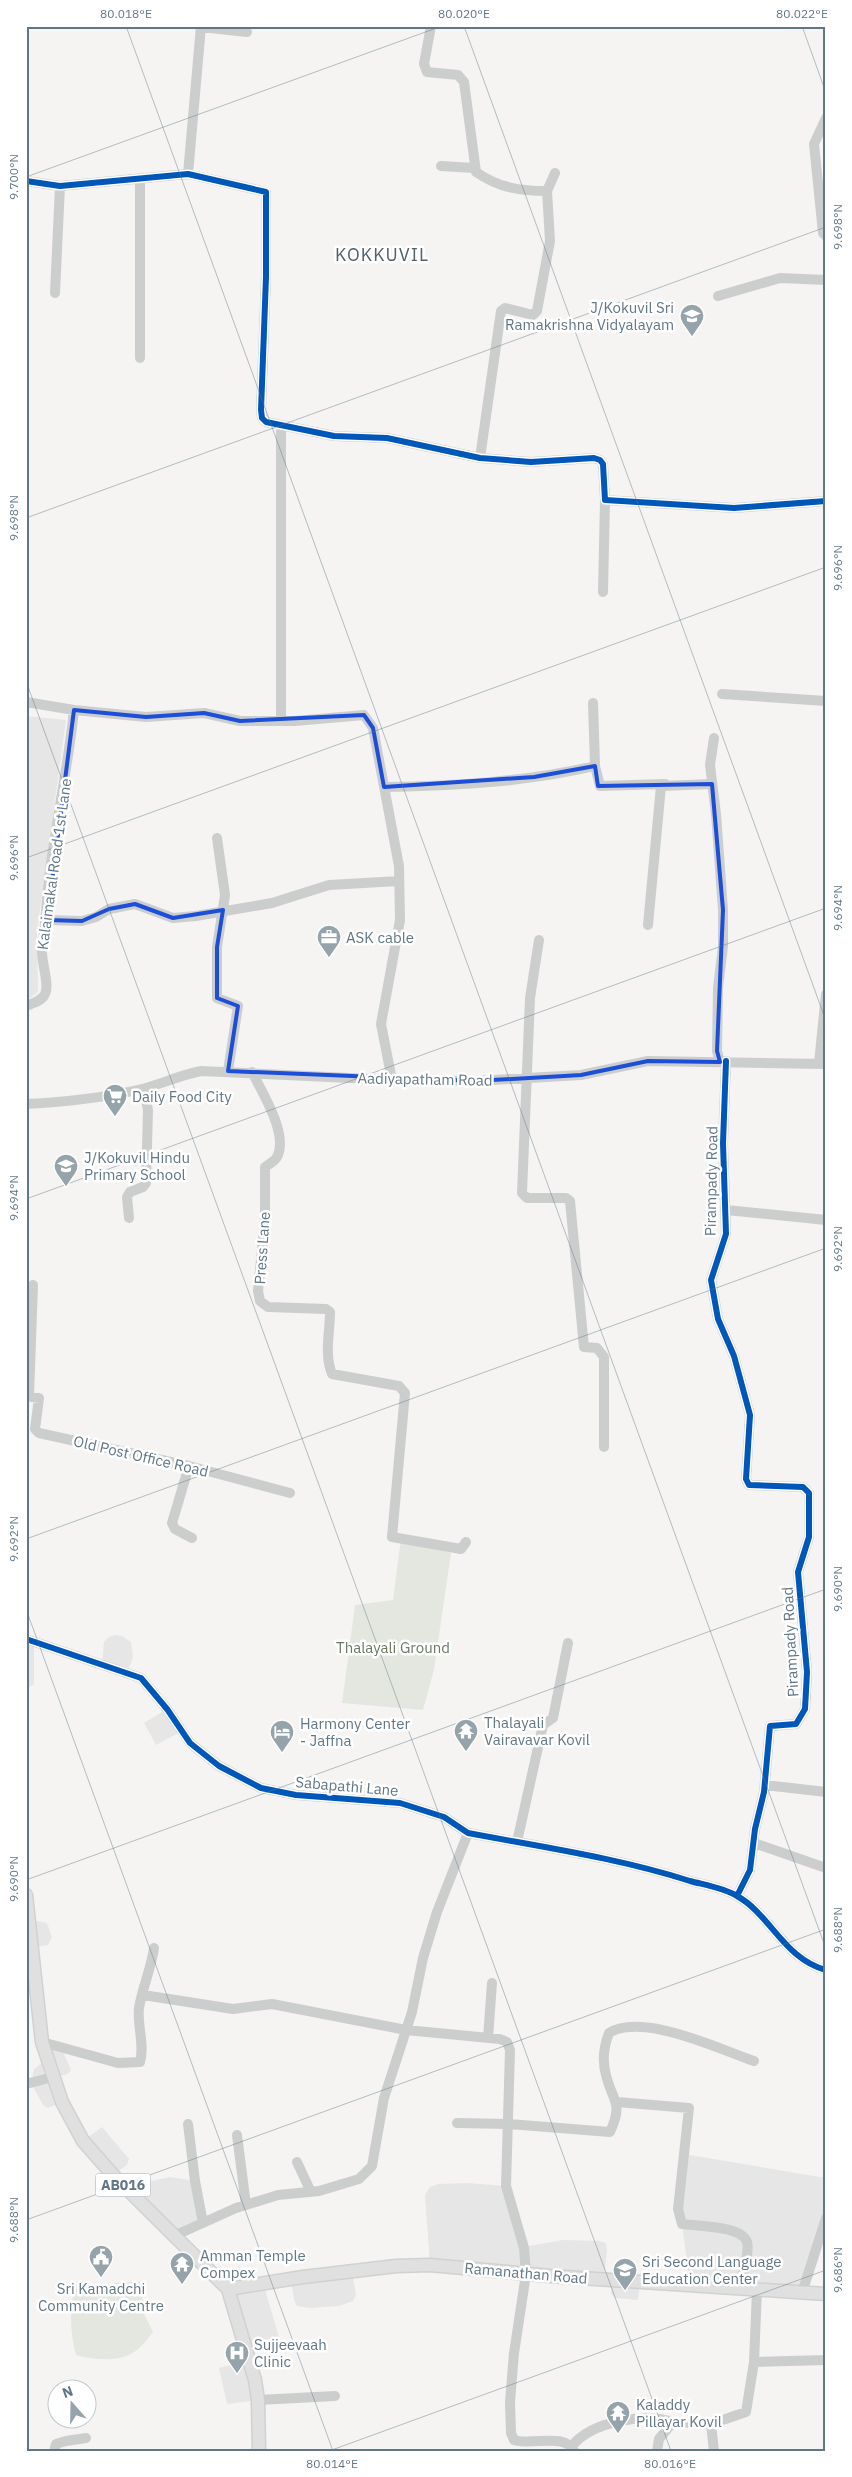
<svg xmlns="http://www.w3.org/2000/svg" width="852" height="2477" viewBox="0 0 852 2477" font-family="'IBM Plex Sans',sans-serif">
  <style>
    .built { fill: #e5e6e5 }
    .green { fill: #e4e7e0 }
    .lines { fill: none; stroke-linecap: round; stroke-linejoin: round }
    .major-casing { stroke: #d0d1d1; stroke-width: 15 }
    .minor { stroke: #cccece; stroke-width: 10 }
    .major { stroke: #e0e0e1; stroke-width: 12 }
    .cycleway-casing { stroke: #fff; stroke-width: 9 }
    .cycleway { stroke: #0057b8; stroke-width: 6 }
    .marked { fill: none; stroke: #1d4ed8; stroke-width: 4; stroke-linejoin: round }
    .ticks { fill: none; stroke: #627785; stroke-width: 1; stroke-opacity: 0.45 }
    .labels { text-anchor: middle; dominant-baseline: central; stroke-width: 5; stroke-linejoin: round; paint-order: stroke }
    .shield { fill: #fff; stroke: #91a0aa; stroke-width: 1 }
    .shield-label { font-size: 14px; font-weight: bold; fill: #627785 }
    .poi-label { font-size: 15px; fill: #627785; stroke: #fff; text-anchor: start }
    .street-label { font-size: 15px; fill: #627785; stroke: #fff }
    .park-label { font-size: 15px; fill: #687b62; stroke: #fff }
    .quarter-label { font-size: 18px; letter-spacing: 1px; fill: #516069; stroke: #fff }
    .neatline { fill: none; stroke: #627785; stroke-width: 2 }
    .ticks-label { font-size: 12px; text-anchor: middle; fill: #627785 }
  </style>
  <rect width="100%" height="100%" fill="#f5f4f2"/>
  <path class="built" d="M26 716 66 720 37 932 38 992 26 1001Z
    M115 1635 122 1636 131 1642 133 1657 127 1673 102 1664 104 1642 109 1637Z
    M26 1639 34 1641V1684L26 1689Z
    M167 1709 182 1731 156 1745 144 1723Z
    M38 1921 47 1923 52 1937 48 1945 31 1948 33 1923Z
    M42 2042 62 2049 71 2070 68 2074 53 2077 62 2102 48 2108 43 2105 31 2083 34 2069 47 2059Z
    M102 2127 129 2159 127 2165 113 2175 83 2141Z
    M684 2154 826 2178V2218L802 2293 690 2284 682 2224Z
    M170 2177 195 2181 203 2223 176 2235 131 2193 143 2183Z
    M468 2183 506 2186 524 2247 563 2240 599 2241 606 2243 607 2250 604 2279 430 2265 425 2195 430 2187 439 2184Z
    M352 2271 356 2295 353 2301 339 2306 310 2308 297 2306 294 2300 291 2279Z
    M612 2280 640 2281 638 2300 615 2298 611 2294Z
    M263 2283 279 2337 246 2346 228 2289Z
    M250 2360 258 2400 227 2404 219 2368Z"/>
  <path class="green" d="M401 1538 451 1553 434 1670 423 1710 342 1703 355 1605 393 1600Z
    M140 2281 144 2314 153 2332C148 2338 143 2345 137 2350 121 2363 94 2360 76 2355 70 2333 69 2310 75 2287Z"/>
  <g class="lines">
    <defs>
      <path id="major" d="M26 1895 42 2042 62 2102 83 2141 113 2175 228 2289 255 2380 258 2400 259 2451
        M228 2289 303 2277 396 2266 430 2265 550 2276 826 2294"/>
    </defs>
    <use href="#major" class="major-casing"/>
    <path class="minor" d="M431 26 424 64 427 72 458 75 464 82 476 172C499 188 520 191 547 191
      M201 27 247 32
      M826 118 814 144 823 233 826 236
      M441 166 474 168
      M188 174 201 26
      M26 181 60 186 188 174 266 192V277L261 410 262 418 266 422 334 436 387 438 480 458 531 462 594 458 600 460 603 464 605 500 734 508 826 501
      M55 293 60 186
      M718 296 780 278 826 280
      M140 358V180
      M281 425V721
      M480 458 501 311 505 308 533 315 537 311 550 241 547 191 555 173
      M603 592 605 500
      M722 694 826 701
      M26 702 74 710 146 717 204 713 240 721H295L364 715 373 728 399 866 400 920 381 1024 392 1080
      M593 703 595 766
      M714 738 710 765 716 814 723 910V946L718 988 717 1051 720 1062
      M384 787C454 786 526 782 595 766L600 786 665 784
      M217 838 225 895 217 947V998L238 1006 228 1071
      M47 920 82 921 96 917 109 909 135 904 173 918 196 916 272 903 329 885 399 881
      M648 925 661 786 712 784
      M539 940 530 998 522 1193 527 1198H566L570 1201 584 1347 597 1348 604 1357V1447
      M26 1006C33 1003 42 1001 45 994 50 985 41 962 42 949 45 929 46 909 48 888 54 828 68 770 74 710
      M726 1061 723 1143 726 1234 711 1280 718 1319 734 1356 750 1415 746 1479 749 1485 803 1487 809 1493V1537L798 1572 807 1672 805 1709 796 1724 770 1726 764 1792 755 1829 750 1870 737 1896
      M819 1063 826 994
      M252 1072C262 1092 289 1135 277 1157 275 1161 269 1164 265 1167V1218L258 1291 260 1301 268 1307 326 1309 330 1312C330 1332 324 1354 332 1374L399 1386 405 1393 392 1537 461 1549 466 1542
      M26 1104C66 1102 103 1098 142 1089 162 1084 180 1075 201 1071L392 1080 475 1081 581 1075 648 1061 826 1064
      M726 1210 826 1220
      M129 1218 127 1197 130 1192 143 1187 146 1183 148 1110 144 1089
      M26 1396 39 1398 35 1429 39 1433 189 1466 290 1493
      M29 1396 33 1285
      M189 1466 172 1523 175 1529 192 1538
      M26 1639 141 1678 167 1709 190 1743 219 1766 261 1788 296 1795 400 1803 444 1817 468 1833C542 1847 618 1858 690 1881 705 1885 724 1888 737 1896 770 1914 784 1959 826 1970
      M765 1785 826 1792
      M517 1842 543 1725 553 1718 568 1643
      M754 1843 826 1868
      M143 1995 233 2009 272 2004 406 2030 500 2039 507 2042 510 2050 506 2186 524 2248 526 2274 514 2353 510 2402 511 2433 514 2440C531 2446 565 2432 574 2451
      M488 2038 492 1983
      M42 2042 118 2063 140 2062C145 2045 137 2026 139 2008 142 1989 151 1969 154 1948
      M26 2084 53 2077
      M617 2102 689 2108 678 2209 682 2224C697 2226 742 2226 747 2242 750 2251 742 2277 740 2288
      M457 2123 509 2124 610 2132C624 2102 612 2101 606 2075 602 2061 604 2046 609 2033 642 2012 719 2049 754 2061
      M188 2124 195 2181 203 2223
      M237 2135 246 2205
      M297 2162 310 2190
      M176 2235 236 2208 278 2195 319 2191 359 2179 372 2166 384 2098 412 2012 423 1958 437 1912 468 1833
      M802 2293 826 2218
      M754 2362 826 2360
      M258 2400 335 2396
      M711 2424 714 2451
      M572 2446C592 2421 644 2413 673 2422
      M54 2451 56 2444 66 2441 86 2438
      M657 2451 659 2439 673 2422 711 2424 746 2412 754 2362 757 2290"/>
    <use href="#major" class="major"/>
    <defs>
      <path id="cycleway" d="M26 181 60 186 188 174 266 192V277L261 410 262 418 266 422 334 436 387 438 480 458 531 462 594 458 600 460 603 464 605 500 734 508 826 501
        M726 1061 723 1143 726 1234 711 1280 718 1319 734 1356 750 1415 746 1479 749 1485 803 1487 809 1493V1537L798 1572 807 1672 805 1709 796 1724 770 1726 764 1792 755 1829 750 1870 737 1896
        M26 1639 141 1678 167 1709 190 1743 219 1766 261 1788 296 1795 400 1803 444 1817 468 1833C542 1847 618 1858 690 1881 705 1885 724 1888 737 1896 770 1914 784 1959 826 1970"/>
    </defs>
    <use href="#cycleway" class="cycleway-casing"/>
    <use href="#cycleway" class="cycleway"/>
  </g>
  <path class="marked" d="M74 710 146 717 204 713 240 721 364 715 373 728 384 787 534 777 595 766 598 786 712 784 723 910 717 1051 720 1062 648 1061 581 1075 475 1081 228 1071 238 1006 217 998V947L223 910 173 918 135 904 109 909 82 921 47 920Z"/>
  <path class="ticks" d="M126 26 826 1949M464 26 826 1021M802 26 826 93M26 177 442 26M26 518 826 227M26 681 671 2451M26 858 826 567M26 1199 826 908M26 1539 826 1248M26 1609 333 2451M26 1880 826 1589M26 2220 826 1929M329 2451 826 2270"/>
  <defs>
    <symbol id="school-pin" viewBox="-11 -11 22 30"><path d="M0 17L-7.5 6A9.5 9.5 0 1 1 7.5 6Z" fill="#95a3ab" stroke="#fff"/><path d="M0-5L7-2L0 1L-7-2ZM-4 1L0 2.5L4 1V4Q0 6-4 4Z" fill="#fff"/></symbol>
    <symbol id="office-pin" viewBox="-11 -11 22 30"><path d="M0 17L-7.5 6A9.5 9.5 0 1 1 7.5 6Z" fill="#95a3ab" stroke="#fff"/><path d="M-6-3h4V-5.5h4V-3h4V5H-6ZM-1-4.5V-3h2v-1.5ZM-6 0V1H6V0Z" fill="#fff"/></symbol>
    <symbol id="supermarket-pin" viewBox="-11 -11 22 30"><path d="M0 17L-7.5 6A9.5 9.5 0 1 1 7.5 6Z" fill="#95a3ab" stroke="#fff"/><path d="M-6-5.5h2.5l.6 2H6L4.5 2H-2.5L-4.4-4H-6ZM-1.5 3.2a1.3 1.3 0 1 0 .1 0ZM3 3.2a1.3 1.3 0 1 0 .1 0Z" fill="#fff"/></symbol>
    <symbol id="temple-pin" viewBox="-11 -11 22 30"><path d="M0 17L-7.5 6A9.5 9.5 0 1 1 7.5 6Z" fill="#95a3ab" stroke="#fff"/><path d="M0-6L5-2H3V0L6.5 2.5H4V6H1.5V3h-3V6H-4V2.5H-6.5L-3 0V-2H-5Z" fill="#fff"/></symbol>
    <symbol id="hotel-pin" viewBox="-11 -11 22 30"><path d="M0 17L-7.5 6A9.5 9.5 0 1 1 7.5 6Z" fill="#95a3ab" stroke="#fff"/><path d="M-6-4.5h1.5V1H6V5H4.5V3h-9V5H-6ZM-4 0a1.8 1.8 0 1 1 3.6 0ZM.5 0V-2.5h3Q6-2.5 6 0Z" fill="#fff"/></symbol>
    <symbol id="civic-pin" viewBox="-11 -11 22 30"><path d="M0 17L-7.5 6A9.5 9.5 0 1 1 7.5 6Z" fill="#95a3ab" stroke="#fff"/><path d="M-.6-6.5H3V-4.5H.6V-3L4-1V1h2V6H-6V1h2V-1L-.6-3ZM-1.2 2.5V6h2.4V2.5Z" fill="#fff"/></symbol>
    <symbol id="university-pin" viewBox="-11 -11 22 30"><path d="M0 17L-7.5 6A9.5 9.5 0 1 1 7.5 6Z" fill="#95a3ab" stroke="#fff"/><path d="M0-5L7-2L0 1L-7-2ZM-4 1L0 2.5L4 1V4Q0 6-4 4Z" fill="#fff"/></symbol>
    <symbol id="hospital-pin" viewBox="-11 -11 22 30"><path d="M0 17L-7.5 6A9.5 9.5 0 1 1 7.5 6Z" fill="#95a3ab" stroke="#fff"/><path d="M-5-5h3v3.5h4V-5h3V5h-3V1.5h-4V5h-3Z" fill="#fff"/></symbol>
  </defs>
  <g fill-rule="evenodd">
    <use href="#school-pin" x="678" y="302" width="28" height="38"/>
    <use href="#office-pin" x="315" y="923" width="28" height="38"/>
    <use href="#supermarket-pin" x="101" y="1082" width="28" height="38"/>
    <use href="#school-pin" x="52" y="1152" width="28" height="38"/>
    <use href="#temple-pin" x="452" y="1717" width="28" height="38"/>
    <use href="#hotel-pin" x="268" y="1718" width="28" height="38"/>
    <use href="#civic-pin" x="87" y="2243" width="28" height="38"/>
    <use href="#temple-pin" x="168" y="2250" width="28" height="38"/>
    <use href="#university-pin" x="611" y="2256" width="28" height="38"/>
    <use href="#hospital-pin" x="223" y="2339" width="28" height="38"/>
    <use href="#temple-pin" x="604" y="2399" width="28" height="38"/>
  </g>
  <g class="labels">
    <rect class="shield" x="95.5" y="2173.5" width="55" height="23" rx="4"/>
    <g class="shield-label">
      <text x="123" y="2185">AB016</text>
    </g>
    <g class="poi-label">
      <text x="674" y="307" text-anchor="end">J/Kokuvil Sri<tspan x="674" dy="17">Ramakrishna Vidyalayam</tspan></text>
      <text x="346" y="937">ASK cable</text>
      <text x="132" y="1096">Daily Food City</text>
      <text x="84" y="1157">J/Kokuvil Hindu<tspan x="84" dy="17">Primary School</tspan></text>
      <text x="484" y="1722">Thalayali<tspan x="484" dy="17">Vairavavar Kovil</tspan></text>
      <text x="300" y="1723">Harmony Center<tspan x="300" dy="17">- Jaffna</tspan></text>
      <text x="200" y="2255">Amman Temple<tspan x="200" dy="17">Compex</tspan></text>
      <text x="642" y="2261">Sri Second Language<tspan x="642" dy="17">Education Center</tspan></text>
      <text x="101" y="2288" text-anchor="middle">Sri Kamadchi<tspan x="101" dy="17">Community Centre</tspan></text>
      <text x="254" y="2344">Sujjeevaah<tspan x="254" dy="17">Clinic</tspan></text>
      <text x="636" y="2404">Kaladdy<tspan x="636" dy="17">Pillayar Kovil</tspan></text>
    </g>
    <g class="street-label">
      <text transform="translate(54 864) rotate(-82)">Kalaimakal Road 1st Lane</text>
      <text transform="translate(425 1079) rotate(1)">Aadiyapatham Road</text>
      <text transform="translate(711 1181) rotate(-89)">Pirampady Road</text>
      <text transform="translate(262 1248) rotate(-86)">Press Lane</text>
      <text transform="translate(141 1456) rotate(13)">Old Post Office Road</text>
      <text transform="translate(790 1642) rotate(-93)">Pirampady Road</text>
      <text transform="translate(347 1786) rotate(5)">Sabapathi Lane</text>
      <text transform="translate(526 2273) rotate(5)">Ramanathan Road</text>
    </g>
    <g class="park-label">
      <text x="393" y="1647">Thalayali Ground</text>
    </g>
    <g class="quarter-label">
      <text x="382" y="254">KOKKUVIL</text>
    </g>
  </g>
  <rect width="852" height="2477" fill="none" stroke="#ffffff" stroke-width="55"/>
  <g transform="translate(72 2404) rotate(340)"><circle r="24" fill="#ffffff" stroke="#c0c9ce"/>
  <path d="M0-4L9 19L0 12L-9 19Z" fill="#95a3ab"/>
  <text y="-8" font-size="14" font-weight="bold" text-anchor="middle" fill="#627785">N</text>
  </g>
  <rect x="28" y="28" width="796" height="2422" class="neatline"/>
  <g class="ticks-label">
    <text x="126" y="18">80.018°E</text>
    <text x="464" y="18">80.020°E</text>
    <text x="802" y="18">80.022°E</text>
    <text transform="translate(14 177) rotate(-90)" y="4">9.700°N</text>
    <text transform="translate(838 227) rotate(-90)" y="4">9.698°N</text>
    <text transform="translate(14 518) rotate(-90)" y="4">9.698°N</text>
    <text transform="translate(838 568) rotate(-90)" y="4">9.696°N</text>
    <text transform="translate(14 858) rotate(-90)" y="4">9.696°N</text>
    <text transform="translate(838 908) rotate(-90)" y="4">9.694°N</text>
    <text transform="translate(14 1198) rotate(-90)" y="4">9.694°N</text>
    <text transform="translate(838 1249) rotate(-90)" y="4">9.692°N</text>
    <text transform="translate(14 1539) rotate(-90)" y="4">9.692°N</text>
    <text transform="translate(838 1589) rotate(-90)" y="4">9.690°N</text>
    <text transform="translate(14 1879) rotate(-90)" y="4">9.690°N</text>
    <text transform="translate(838 1930) rotate(-90)" y="4">9.688°N</text>
    <text transform="translate(14 2220) rotate(-90)" y="4">9.688°N</text>
    <text transform="translate(838 2270) rotate(-90)" y="4">9.686°N</text>
    <text x="332" y="2468">80.014°E</text>
    <text x="670" y="2468">80.016°E</text>
  </g>
</svg>
